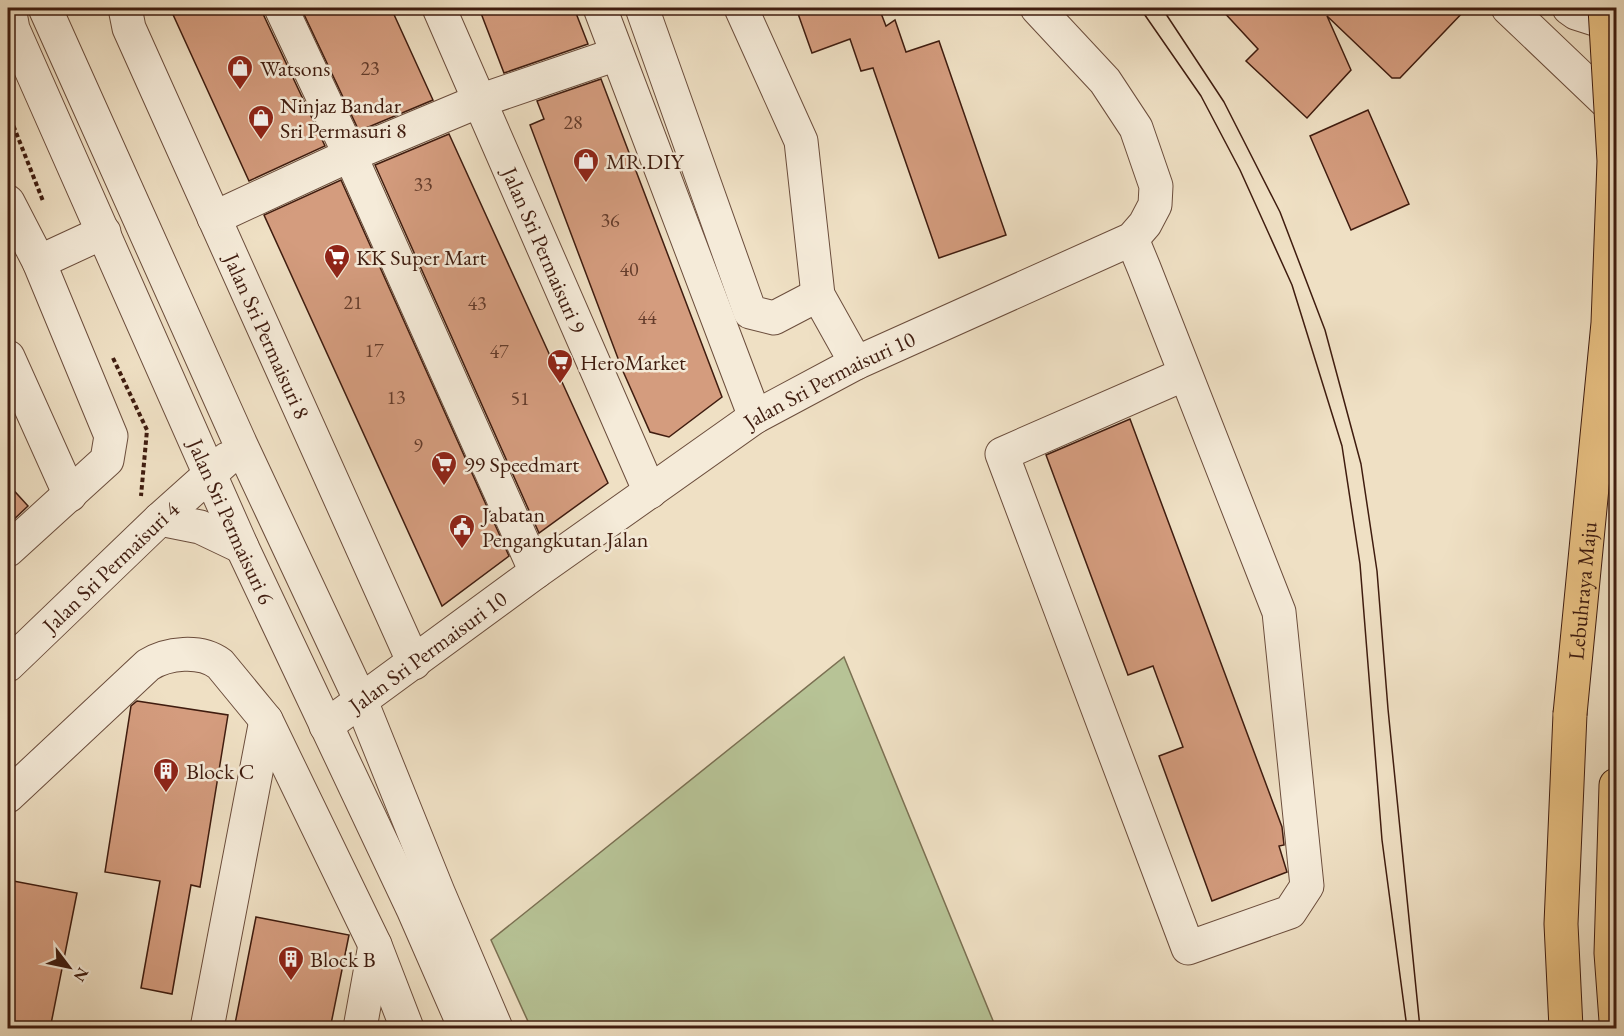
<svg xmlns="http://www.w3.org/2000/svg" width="1624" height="1036" viewBox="0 0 1624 1036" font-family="'EB Garamond',serif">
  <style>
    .green { fill: #b7c396; stroke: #7b7052; stroke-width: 1.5 }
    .building { fill: #d49c7e; stroke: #3f1c0f; stroke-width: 1.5 }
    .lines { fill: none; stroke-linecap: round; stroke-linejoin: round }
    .minor-casing { stroke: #6b4d3c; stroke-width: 35 }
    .highway-casing { stroke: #3f1c0f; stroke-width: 35 }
    .path { stroke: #3f1c0f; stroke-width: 4; stroke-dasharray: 4.5 3; stroke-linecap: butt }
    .minor { stroke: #f5ebd9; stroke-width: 33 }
    .highway { stroke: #e8c082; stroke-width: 33 }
    .tram { stroke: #3f1c0f; stroke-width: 1.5 }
    .highway-bridge-casing { stroke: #3f1c0f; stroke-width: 35; stroke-linecap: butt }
    .highway-bridge { stroke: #e8c082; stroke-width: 33 }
    .labels { text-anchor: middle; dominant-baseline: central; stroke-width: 5; stroke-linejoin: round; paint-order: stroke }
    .number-label { font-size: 20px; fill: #643c2b }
    .poi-label { font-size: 22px; fill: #3f1c0f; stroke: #f5ebd9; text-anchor: start }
    .street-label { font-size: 22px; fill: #3f1c0f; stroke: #f5ebd9 }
  </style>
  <rect width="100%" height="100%" fill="#efe0c4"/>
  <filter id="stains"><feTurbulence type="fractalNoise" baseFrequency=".00333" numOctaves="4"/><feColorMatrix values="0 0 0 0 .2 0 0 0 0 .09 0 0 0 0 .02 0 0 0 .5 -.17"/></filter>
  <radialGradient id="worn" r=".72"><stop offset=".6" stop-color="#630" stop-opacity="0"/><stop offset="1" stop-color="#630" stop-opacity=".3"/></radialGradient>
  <path class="green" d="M844 657 996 1028H531L491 940Z"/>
  <path class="building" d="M170 8H262L264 16 325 146 249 181Z
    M301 8H391L433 100 359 131Z
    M479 8H574L588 44 504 73Z
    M796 8H879L886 26 895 20 906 52 939 41 1006 235 939 258 873 68 861 71 850 39 812 53Z
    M1220 8H1467L1400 78H1392L1327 16 1351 70 1307 118 1246 61 1258 49Z
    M601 79 722 397 669 437 650 432 622 369 530 125 544 119 537 101Z
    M1368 110 1409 204 1351 230 1310 136Z
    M449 134 608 483 539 533 375 165Z
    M341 180 509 556 442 606 264 215Z
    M1130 419 1282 827 1284 845 1279 846 1287 872 1212 901 1159 756 1183 747 1153 666 1128 675 1046 455Z
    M8 484 28 506 8 525Z
    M137 701 228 715 200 887 191 885 172 994 141 988 160 881 105 872 131 706Z
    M8 880 77 893 50 1029H8Z
    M256 917 349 935 330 1029H234Z"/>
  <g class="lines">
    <defs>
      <g id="minor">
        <path id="s1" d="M9 8 13 29 242 547 413 909 465 1028"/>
        <path d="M45 8 241 445 361 701 438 892 496 1028"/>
        <path id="s2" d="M125 8 129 28 414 663"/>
        <path d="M281 8 350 155 536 572"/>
        <path id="s3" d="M439 8 650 492"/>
        <path d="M600 8 755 417"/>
        <path d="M642 8 750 312 774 318 818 295"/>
        <path d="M741 8 801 141 818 295 856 363"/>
        <path d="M1508 8 1616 111"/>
        <path d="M1569 8 1576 13 1601 21 1616 18"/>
        <path d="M8 202 39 262 111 436 107 460 8 550"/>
        <path d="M214 218 350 155 479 101 617 54"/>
        <path d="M1132 239 1144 268 1279 612 1307 886 1290 912 1188 948 1002 454 1185 374"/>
        <path d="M39 262 104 232"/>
        <path d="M8 357 70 495"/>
        <path d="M160 519 200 527 242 547"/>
        <path id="s4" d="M8 665 160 519 227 459"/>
        <path id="s5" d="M326 726 536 572 755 417 856 363 1132 239 1145 224 1155 205 1156 186 1136 128 1105 81 1037 8"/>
        <path d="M8 796 148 665C167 653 200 649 220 664L266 720 375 945 407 1028"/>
        <path d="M207 1028 266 720"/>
        <path d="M360 1028 375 945"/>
      </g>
      <path id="highway" d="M1616 785 1611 953 1616 1021
        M1566 1028 1561 924 1570 714"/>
    </defs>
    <use href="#minor" class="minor-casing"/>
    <use href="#highway" class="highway-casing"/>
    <path class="path" d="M8 112 43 201
      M113 358 147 430 141 496"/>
    <use href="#minor" class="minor"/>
    <use href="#highway" class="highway"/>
    <path class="tram" d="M1140 8 1201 96 1240 170 1292 285 1342 446 1360 564 1382 840 1407 1028
      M1162 8 1224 102 1280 212 1325 330 1361 464 1377 571 1388 709 1420 1028"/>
    <defs>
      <g id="highway-bridge">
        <path id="s6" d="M1570 714 1608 323 1614 161 1605 8"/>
      </g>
    </defs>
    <use href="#highway-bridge" class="highway-bridge-casing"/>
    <use href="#highway-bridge" class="highway-bridge"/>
  </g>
  <defs>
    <symbol id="shop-pin" viewBox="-11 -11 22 30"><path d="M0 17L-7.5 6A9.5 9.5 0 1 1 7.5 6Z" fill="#8f2418" stroke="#f5ebd9"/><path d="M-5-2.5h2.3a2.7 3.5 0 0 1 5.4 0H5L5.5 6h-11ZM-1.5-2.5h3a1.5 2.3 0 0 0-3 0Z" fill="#fff"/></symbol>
    <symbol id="supermarket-pin" viewBox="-11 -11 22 30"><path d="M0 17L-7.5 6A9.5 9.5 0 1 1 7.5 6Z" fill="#8f2418" stroke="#f5ebd9"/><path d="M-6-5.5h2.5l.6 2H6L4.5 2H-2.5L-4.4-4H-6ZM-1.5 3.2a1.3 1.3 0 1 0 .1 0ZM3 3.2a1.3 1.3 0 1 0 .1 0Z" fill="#fff"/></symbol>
    <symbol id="civic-pin" viewBox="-11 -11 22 30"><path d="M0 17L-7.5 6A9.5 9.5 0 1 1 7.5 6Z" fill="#8f2418" stroke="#f5ebd9"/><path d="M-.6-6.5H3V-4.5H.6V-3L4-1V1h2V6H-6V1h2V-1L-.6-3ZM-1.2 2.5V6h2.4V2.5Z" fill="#fff"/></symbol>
    <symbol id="building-pin" viewBox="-11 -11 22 30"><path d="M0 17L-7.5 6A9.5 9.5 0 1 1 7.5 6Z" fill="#8f2418" stroke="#f5ebd9"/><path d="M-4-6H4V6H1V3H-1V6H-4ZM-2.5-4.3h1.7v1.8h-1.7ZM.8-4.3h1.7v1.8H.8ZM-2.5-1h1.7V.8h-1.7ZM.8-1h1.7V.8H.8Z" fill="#fff"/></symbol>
  </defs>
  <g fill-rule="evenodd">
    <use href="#shop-pin" x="225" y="53" width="30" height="40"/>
    <use href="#shop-pin" x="246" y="103" width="30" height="40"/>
    <use href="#shop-pin" x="571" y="146" width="30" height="40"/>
    <use href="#supermarket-pin" x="322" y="242" width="30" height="40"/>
    <use href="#supermarket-pin" x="545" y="347" width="30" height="40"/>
    <use href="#supermarket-pin" x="429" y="449" width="30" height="40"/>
    <use href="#civic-pin" x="447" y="512" width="30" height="40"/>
    <use href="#building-pin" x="151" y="756" width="30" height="40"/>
    <use href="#building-pin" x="276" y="944" width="30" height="40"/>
  </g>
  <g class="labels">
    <g class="number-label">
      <text x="370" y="68">23</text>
      <text x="573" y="122">28</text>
      <text x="423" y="184">33</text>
      <text x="610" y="220">36</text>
      <text x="629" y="269">40</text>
      <text x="353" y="302">21</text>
      <text x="477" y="303">43</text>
      <text x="647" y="317">44</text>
      <text x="374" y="350">17</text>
      <text x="499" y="351">47</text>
      <text x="396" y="397">13</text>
      <text x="520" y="398">51</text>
      <text x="418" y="445">9</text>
    </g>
    <g class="poi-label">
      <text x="260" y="68">Watsons</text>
      <text x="280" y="105">Ninjaz Bandar<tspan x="280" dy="25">Sri Permasuri 8</tspan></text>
      <text x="606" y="161">MR.DIY</text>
      <text x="356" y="257">KK Super Mart</text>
      <text x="580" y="362">HeroMarket</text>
      <text x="464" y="464">99 Speedmart</text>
      <text x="482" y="514">Jabatan<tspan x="482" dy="25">Pengangkutan Jalan</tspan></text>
      <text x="186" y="771">Block C</text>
      <text x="310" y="959">Block B</text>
    </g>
    <g class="street-label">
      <text stroke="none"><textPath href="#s3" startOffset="264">Jalan Sri Permaisuri 9</textPath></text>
      <text stroke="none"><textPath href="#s2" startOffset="358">Jalan Sri Permaisuri 8</textPath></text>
      <text stroke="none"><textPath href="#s5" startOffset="612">Jalan Sri Permaisuri 10</textPath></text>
      <text stroke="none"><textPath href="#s1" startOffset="560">Jalan Sri Permaisuri 6</textPath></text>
      <text stroke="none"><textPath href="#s4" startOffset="142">Jalan Sri Permaisuri 4</textPath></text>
      <text stroke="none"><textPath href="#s6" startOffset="124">Lebuhraya Maju</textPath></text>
      <text stroke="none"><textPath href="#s5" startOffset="126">Jalan Sri Permaisuri 10</textPath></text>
    </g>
  </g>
  <rect width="1624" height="1036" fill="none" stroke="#efe0c4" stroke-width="30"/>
  <rect x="9" y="9" width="1606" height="1018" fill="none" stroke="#3f1c0f" stroke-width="3"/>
  <rect x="15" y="15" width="1594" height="1006" fill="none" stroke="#3f1c0f" stroke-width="1.5"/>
  <g transform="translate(69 967) rotate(122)" stroke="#f5ebd9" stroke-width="4.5" paint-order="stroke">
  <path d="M0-4.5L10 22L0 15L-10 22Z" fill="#3f1c0f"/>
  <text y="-9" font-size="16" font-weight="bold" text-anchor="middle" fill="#3f1c0f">N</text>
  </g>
  <rect width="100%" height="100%" filter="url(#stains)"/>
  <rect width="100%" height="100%" fill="url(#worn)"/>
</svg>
